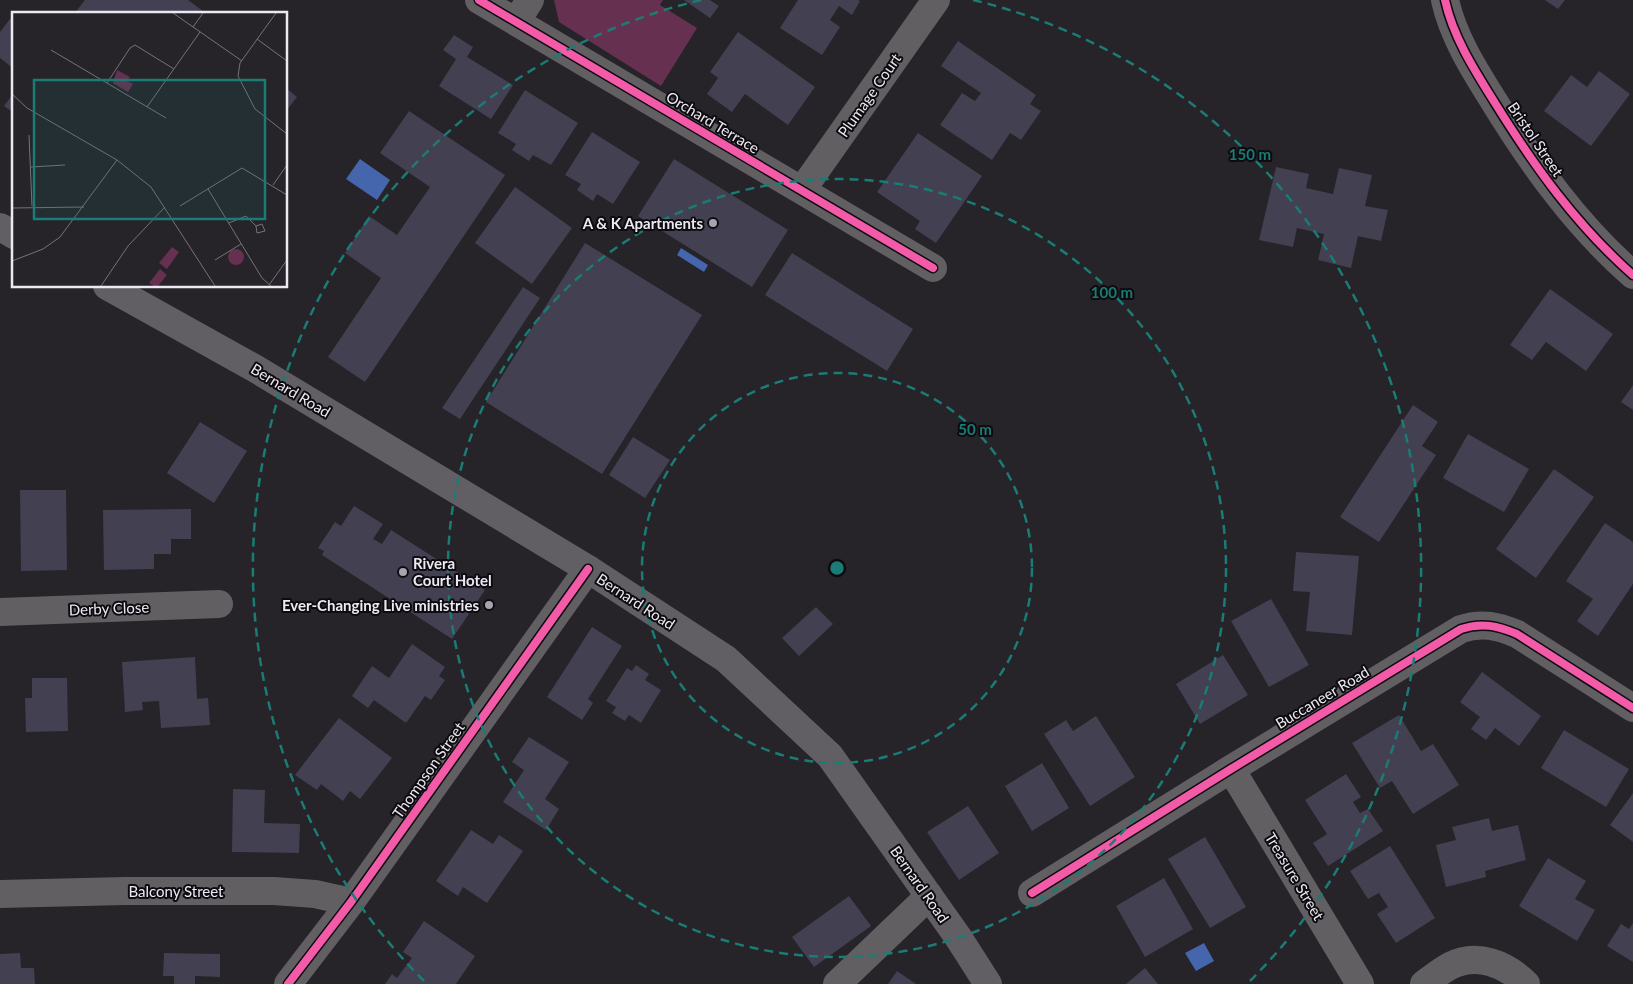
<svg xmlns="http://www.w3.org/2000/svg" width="1633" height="984" viewBox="0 0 1633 984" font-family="Lato,sans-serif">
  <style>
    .green { fill: #663051 }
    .water { fill: #4565ad }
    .building { fill: #434052 }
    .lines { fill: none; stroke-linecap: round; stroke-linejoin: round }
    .minor { stroke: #615f61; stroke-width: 28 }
    .major { stroke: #625f64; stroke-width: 28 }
    .cycleway-casing { stroke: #0d0b10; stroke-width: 11 }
    .cycleway { stroke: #f35aa7; stroke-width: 8 }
    .ring { fill: none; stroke: #1a7c75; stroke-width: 2.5; stroke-dasharray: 9 6 }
    .poi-dot { fill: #a7a4ac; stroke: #0d0b10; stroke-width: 2 }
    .labels { text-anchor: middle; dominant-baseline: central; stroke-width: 4; stroke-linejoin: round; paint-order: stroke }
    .street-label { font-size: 15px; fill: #ede9f2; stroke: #0d0b10 }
    .poi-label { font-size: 15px; font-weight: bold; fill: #ede9f2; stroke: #0d0b10; text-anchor: end }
    .inset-road { fill: none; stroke: #767279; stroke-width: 1 }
    .view { fill: #1a7c75; fill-opacity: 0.15; stroke: #1a7c75; stroke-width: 2.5 }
    .inset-edge { fill: none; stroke: #ede9f2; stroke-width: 2.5 }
    .centre { fill: #1a7c75; stroke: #0d0b10; stroke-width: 2.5 }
    .ring-label { font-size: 15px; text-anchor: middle; font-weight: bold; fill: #1a7c75; stroke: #0d0b10; stroke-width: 4; stroke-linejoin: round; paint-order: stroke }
  </style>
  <rect width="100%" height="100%" fill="#262329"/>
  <path class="green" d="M554 0H663L660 5 697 28 661 86 559 22Z"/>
  <path class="water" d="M360 159 390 180 377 200 346 179Z
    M681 248 708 265 704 272 677 255Z
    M1204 943 1214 961 1196 971 1185 953Z"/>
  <path class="building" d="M85 0H188L207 14H74Z
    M684 0H710L719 6 710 18Z
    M798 0H858L860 1 852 15 839 6 830 20 840 27 822 55 780 28Z
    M1545 0H1565L1558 9Z
    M16 11 20 14H14V69L0 58V32Z
    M738 32 815 87 788 125 745 94 732 112 707 94 718 78 710 72Z
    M454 35 473 47 467 57 513 85 491 119 439 86 456 59 443 50Z
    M958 41 1036 95 1030 104 1041 111 1021 140 1010 133 992 160 940 125 962 93 975 101 981 93 941 66Z
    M1599 71 1630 94 1591 146 1544 111 1571 75 1587 87Z
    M286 88 297 97 286 111Z
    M525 90 578 123 551 165 533 155 529 161 512 150 516 144 498 133Z
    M14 93V113L4 106Z
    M409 111 505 175 365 382 328 357 381 278 345 253 369 216 397 235 430 187 380 153Z
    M592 132 640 162 613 204 597 194 593 201 577 190 581 184 565 175Z
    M918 133 982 176 936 243 915 229 920 221 877 192Z
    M674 159 788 230 752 287 638 216Z
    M1276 167 1309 174 1306 188 1333 194 1339 168 1372 175 1365 206 1388 210 1381 241 1358 236 1351 268 1318 260 1324 234 1297 228 1293 247 1259 240Z
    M515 187 572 228 532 284 475 243Z
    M585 243 702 315 602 474 486 402Z
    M792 253 913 329 887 371 765 295Z
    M523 287 540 298 460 419 442 408Z
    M1550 289 1613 334 1586 371 1546 342 1532 360 1510 345Z
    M1633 385V410L1621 402Z
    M1413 405 1438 422 1422 446 1436 455 1379 542 1340 517Z
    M200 422 247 451 214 503 167 473Z
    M1468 434 1529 469 1504 512 1443 478Z
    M633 437 670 460 645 498 609 475Z
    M1554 469 1594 497 1536 578 1496 549Z
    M20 490H66L67 570 21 571Z
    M354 506 383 524 373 539 382 544 391 530 485 590 452 639 322 555 324 551 318 548 335 522 341 526Z
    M191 509V539H171V554H154V569L104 570 103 510Z
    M1605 523 1633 542V584L1598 636 1577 621 1593 599 1566 581Z
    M1296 552 1359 556 1352 635 1306 631 1310 592 1293 591Z
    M1271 599 1309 665 1269 687 1231 621Z
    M816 607 833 624 799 656 782 638Z
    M592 627 622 646 588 699 593 703 582 720 547 697Z
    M412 644 445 667 439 676 445 680 431 700 425 696 406 723 374 700 368 708 352 696 372 666 389 678Z
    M1223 655 1248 695 1200 724 1176 684Z
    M195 657 197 699 208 698 210 725 161 728 159 701 142 702 143 710 125 712 122 662Z
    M636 665 649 674 645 680 661 690 641 723 629 715 625 721 612 713 616 707 606 701 627 668 632 671Z
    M1482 672 1541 716 1519 746 1495 728 1486 740 1471 729 1480 717 1460 702Z
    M32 678H67L68 731 26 732 25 698H32Z
    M1399 715 1421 751 1433 744 1459 785 1413 814 1392 781 1380 788 1352 743Z
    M1096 716 1135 777 1090 806 1044 734 1066 720 1073 731Z
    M339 718 392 758 360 799 350 791 343 801 321 784 317 790 295 775Z
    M1564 730 1629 769 1606 807 1541 768Z
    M529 737 569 762 545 799 559 809 546 830 503 802 524 770 512 762Z
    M1042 763 1069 808 1032 831 1005 786Z
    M1346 774 1361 797 1353 802 1360 813 1368 809 1383 831 1328 866 1313 843 1327 834 1305 800Z
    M233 789 265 790 264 823 300 824 299 853 232 852Z
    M1633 793V842L1610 825Z
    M968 806 999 853 959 880 927 832Z
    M1489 818 1492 831 1518 825 1526 860 1485 871 1486 877 1446 887 1436 845 1456 840 1452 827Z
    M471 830 493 844 499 835 523 851 487 903 463 887 458 896 436 881Z
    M1205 837 1246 907 1210 928 1168 859Z
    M1390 846 1435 918 1396 943 1377 914 1388 907 1379 893 1368 899 1350 871Z
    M1548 858 1586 881 1575 899 1595 910 1577 941 1519 906Z
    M1164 878 1193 929 1145 957 1116 906Z
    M849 896 871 926 814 967 792 937Z
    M424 921 475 956 456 984H385L392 974 397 978 412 958 403 952Z
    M1633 923V962L1607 946 1621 924 1629 929Z
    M20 953 21 968H34L35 984H0V954Z
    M164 953 220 954V977L195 976V984H174V976H163Z
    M1145 968 1158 984H1126Z
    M897 971 916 984H888Z"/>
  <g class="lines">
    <path class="minor" d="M479 0 933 268
      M1445 0C1453 37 1475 71 1495 103 1534 166 1577 226 1633 275
      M516 22 530 0
      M802 190 936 0
      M0 612 219 604
      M1231 769 1360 984
      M1032 893 1231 769 1461 629C1482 622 1498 626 1517 634L1633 708
      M0 894 125 891H274L315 894 351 902
      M288 984 351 902 588 569
      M837 984 929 896
      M1424 984C1432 978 1441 971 1450 966 1477 952 1506 964 1526 984"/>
    <path class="major" d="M0 227 14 235
      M107 286 256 369 588 569 726 659 830 756 958 937 988 984"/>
    <defs>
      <path id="cycleway" d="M479 0 933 268
        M1445 0C1453 37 1475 71 1495 103 1534 166 1577 226 1633 275
        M1032 893 1231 769 1461 629C1482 622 1498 626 1517 634L1633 708
        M288 984 351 902 588 569"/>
    </defs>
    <use href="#cycleway" class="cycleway-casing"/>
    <use href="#cycleway" class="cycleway"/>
  </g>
  <g class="ring">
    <circle cx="837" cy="568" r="195"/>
    <circle cx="837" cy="568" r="389"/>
    <path d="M424 981A584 584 0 0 1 701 0M973 0A584 584 0 0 1 1250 981"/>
  </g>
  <g class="poi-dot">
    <circle cx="713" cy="223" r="5"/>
    <circle cx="403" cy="572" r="5"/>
    <circle cx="489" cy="605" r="5"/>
  </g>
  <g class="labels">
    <g class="street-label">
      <text transform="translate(869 95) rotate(-55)">Plumage Court</text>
      <text transform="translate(713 122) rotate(31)">Orchard Terrace</text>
      <text transform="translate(1536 139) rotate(56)">Bristol Street</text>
      <text transform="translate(291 390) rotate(31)">Bernard Road</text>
      <text transform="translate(636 601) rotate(33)">Bernard Road</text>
      <text transform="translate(109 608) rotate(-2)">Derby Close</text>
      <text transform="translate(1322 697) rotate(-31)">Buccaneer Road</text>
      <text transform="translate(428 770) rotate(-55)">Thompson Street</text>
      <text transform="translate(1295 876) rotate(59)">Treasure Street</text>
      <text transform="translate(920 884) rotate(55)">Bernard Road</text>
      <text x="176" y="891">Balcony Street</text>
    </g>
    <g class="poi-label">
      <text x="703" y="223">A &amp; K Apartments</text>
      <text x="413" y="563" text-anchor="start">Rivera<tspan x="413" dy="17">Court Hotel</tspan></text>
      <text x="479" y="605">Ever-Changing Live ministries</text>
    </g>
  </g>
  <g transform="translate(12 12)">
    <rect width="275" height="275" fill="#262329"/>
    <path d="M105 58 118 65 115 69 121 72 116 80 101 71ZM160 235 167 240 155 257 147 251ZM216 245a8 8 0 1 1 16 0a8 8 0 1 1-16 0ZM148 257 155 263 146 274H142L137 271Z" fill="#663051"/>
    <path class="inset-road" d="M161 1 230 49M264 1 228 51 226 64 243 97 275 122M181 15 191 1M245 27 275 49M39 38 154 106M95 71 118 36 123 33 162 57M0 82 15 96 105 148 139 175 203 274M135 95 188 20M17 123 20 194M19 155 53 153M261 173 275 153M196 177 250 266 259 274M168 194 230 156 275 183M0 196 72 195M217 211 234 204 244 214 245 221 253 219 250 212 244 214M203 248 229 232M0 249 31 237 48 225 105 148M257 273 275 248M89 274 116 234 153 195"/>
    <path class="view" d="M22 68H253V207H22Z"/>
    <rect width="275" height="275" class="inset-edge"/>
  </g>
  <circle cx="837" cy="568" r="8" class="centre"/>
  <g class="ring-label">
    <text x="1250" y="160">150 m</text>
    <text x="1112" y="298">100 m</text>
    <text x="975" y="435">50 m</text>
  </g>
</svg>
